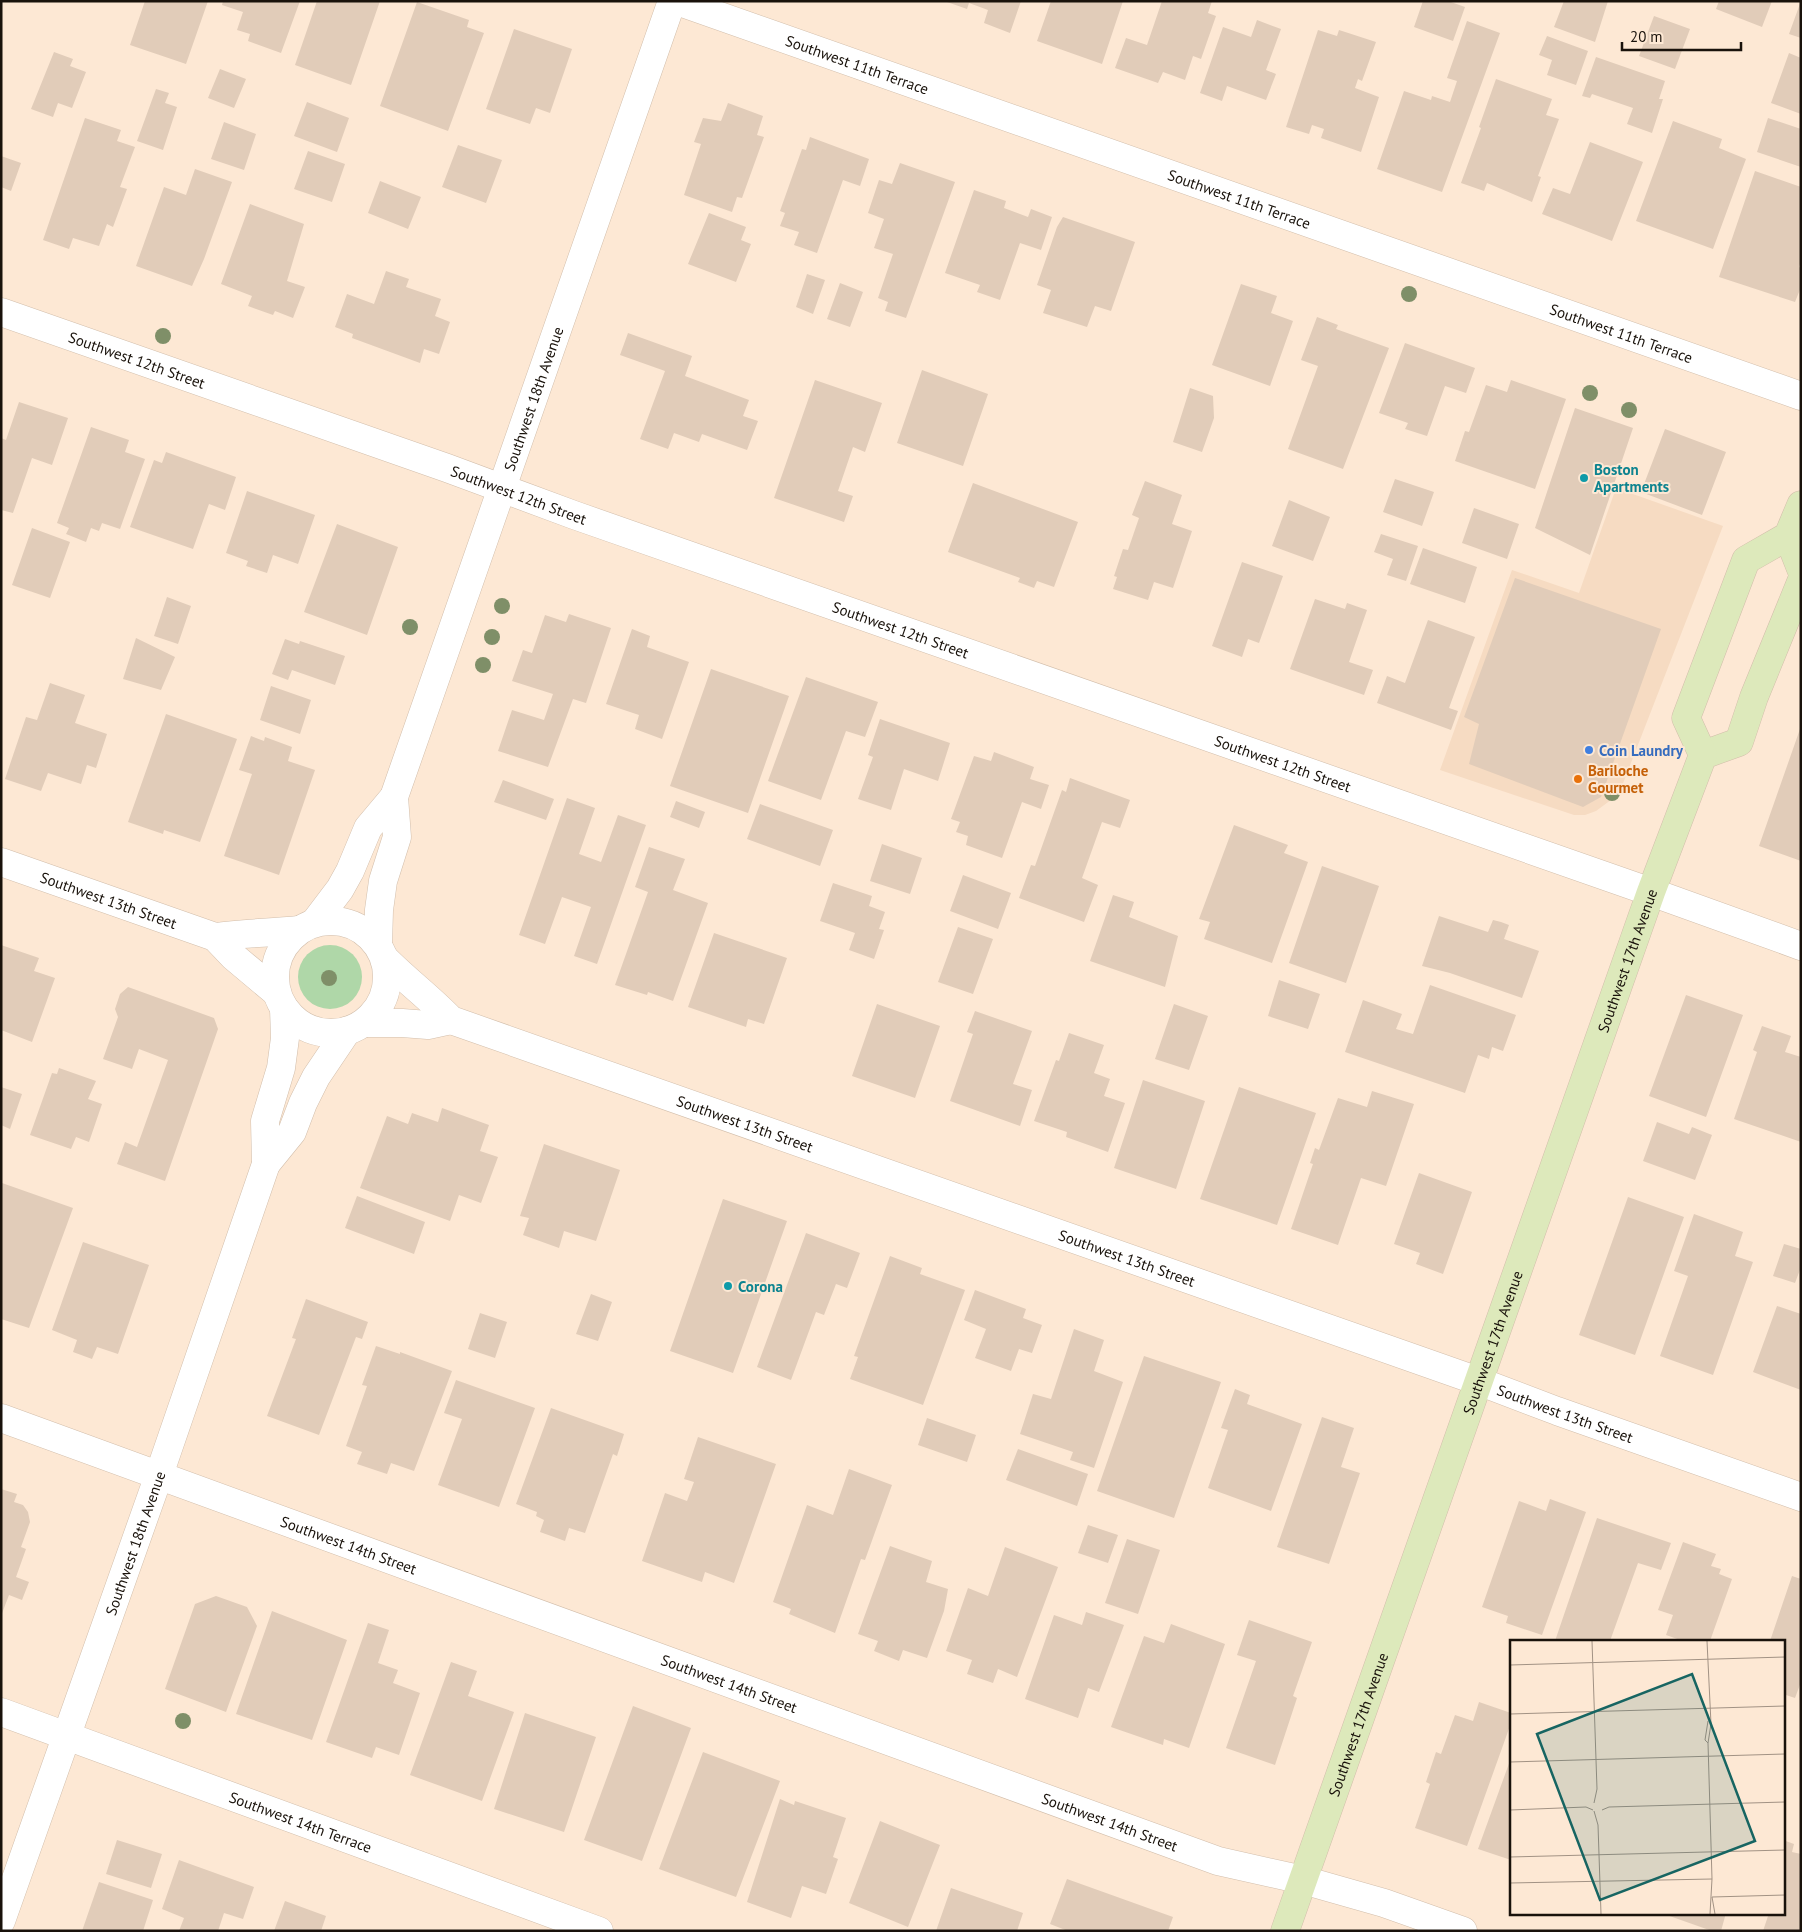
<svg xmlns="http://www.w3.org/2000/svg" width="1802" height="1932" viewBox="0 0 1802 1932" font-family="'PT Sans',sans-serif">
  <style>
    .built { fill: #f6dbc2 }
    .green { fill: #afd7a8 }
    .building { fill: #e1ccb9 }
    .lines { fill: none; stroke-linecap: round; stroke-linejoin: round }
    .minor-casing { stroke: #d2beab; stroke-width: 29 }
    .secondary-casing { stroke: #d2beab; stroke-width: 29 }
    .minor { stroke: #fff; stroke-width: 28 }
    .secondary { stroke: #dde9bb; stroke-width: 28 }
    .tree { fill: #7f8f68 }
    .culture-dot { fill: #0f9aa8; stroke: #fde8d4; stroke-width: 2 }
    .shop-dot { fill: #3f7fe0; stroke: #fde8d4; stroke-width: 2 }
    .food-dot { fill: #e8710a; stroke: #fde8d4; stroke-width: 2 }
    .labels { text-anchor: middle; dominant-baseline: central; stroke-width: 4; stroke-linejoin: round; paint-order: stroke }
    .street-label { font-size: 15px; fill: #19120b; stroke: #fde8d4 }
    .culture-label { font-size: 15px; font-weight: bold; fill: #0d838f; stroke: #fde8d4; text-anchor: start }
    .shop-label { font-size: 15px; font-weight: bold; fill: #366cbe; stroke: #fde8d4; text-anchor: start }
    .food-label { font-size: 15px; font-weight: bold; fill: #c56008; stroke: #fde8d4; text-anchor: start }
    .inset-road { fill: none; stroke: #a29284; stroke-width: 1 }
    .view { fill: #176562; fill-opacity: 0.15; stroke: #176562; stroke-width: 2.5 }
    .inset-edge { fill: none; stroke: #19120b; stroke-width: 2.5 }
  </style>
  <rect width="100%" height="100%" fill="#fde8d4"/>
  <path class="built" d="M1616 488 1723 526 1622 786 1615 797 1596 811 1585 815H1574L1440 770 1512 570 1579 593Z"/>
  <path class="green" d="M298 977a32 32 0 1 1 64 0a32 32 0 1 1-64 0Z"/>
  <path class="building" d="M145 1H208L186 64 130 45Z
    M223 1H300L281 53 248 41 250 34 237 30 243 12 222 5Z
    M317 1H380L351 85 295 65Z
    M965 1H1021L1010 33 984 23 988 10 969 3 967 9 947 2Z
    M1051 1H1123L1102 64 1037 41Z
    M1162 1H1212L1208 13 1216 16 1201 59 1193 56 1185 80 1163 72 1158 83 1115 68 1126 38 1147 45Z
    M1423 1H1448L1465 7 1453 41 1414 27Z
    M1564 1H1608L1595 42 1554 27Z
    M1719 1H1772L1762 27 1716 9Z
    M1801 1V38L1789 34Z
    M417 2 469 20 467 27 484 33 448 131 380 106Z
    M1654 16 1690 29 1675 69 1639 56Z
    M1257 20 1281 29 1266 70 1276 74 1266 100 1227 86 1222 101 1200 93 1223 27 1251 37Z
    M1467 21 1500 33 1442 192 1377 169 1404 91 1431 100 1432 96 1450 102 1457 81 1447 78Z
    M514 29 572 49 550 113 536 108 530 124 486 109Z
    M1318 30 1337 36 1339 30 1376 42 1362 81 1358 79 1355 88 1379 97 1361 152 1321 138 1324 129 1312 125 1309 134 1286 127Z
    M1547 36 1588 51 1576 85 1547 75 1552 60 1539 55Z
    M54 52 73 59 70 66 86 72 72 108 58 103 53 117 31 109Z
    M1789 53 1801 58V114L1771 103Z
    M1596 57 1665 81 1659 99H1663L1652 133 1627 124 1633 108 1592 94 1590 98 1582 96Z
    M220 69 246 79 234 108 208 98Z
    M1496 79 1552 99 1546 115 1559 119 1538 176 1541 177 1532 202 1487 183 1484 191 1461 183 1481 128 1479 127Z
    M156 89 169 93 165 103 177 107 163 150 137 141Z
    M307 102 349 118 337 152 294 136Z
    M728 103 763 116 757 135 764 137 742 198 737 197 732 212 684 195 701 144 694 142 703 118 721 121Z
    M85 118 121 130 117 141 135 147 120 187 127 189 113 227 107 224 99 246 73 238 69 249 43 240Z
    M1768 118 1801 129V167L1757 152Z
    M1673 121 1722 139 1719 148 1746 159 1713 249 1636 221Z
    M224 122 256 134 244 170 211 159Z
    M810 137 869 159 860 186 843 180 817 253 794 245 799 232 780 226 785 213 780 211 802 149 806 150Z
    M1590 142 1643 162 1612 241 1542 214 1553 188 1570 194Z
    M458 145 502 160 486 203 442 187Z
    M308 151 345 164 332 202 294 189Z
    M1 156 21 163 11 191 1 187Z
    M900 163 955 182 906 318 885 311 888 302 878 298 893 254 874 248 884 219 868 213 879 180 892 184Z
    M195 169 232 182 204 259 192 286 136 266 164 187 186 195Z
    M1755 171 1801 187V261L1799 267 1801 268V287L1795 302 1719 277Z
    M380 181 421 197 408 229 368 213Z
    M974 190 1006 201 1004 208 1028 217 1031 209 1052 217 1041 250 1020 243 1000 300 977 292 980 285 945 273Z
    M250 204 304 224 287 281 305 287 293 318 275 311 273 315 248 306 252 296 221 284Z
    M709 213 746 227 741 240 751 244 736 282 688 264Z
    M1063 217 1135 242 1111 311 1095 306 1087 327 1043 313 1051 290 1037 285 1057 227Z
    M386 271 409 279 406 287 441 299 435 316 450 322 439 354 424 349 420 363 352 338 353 334 335 327 347 294 374 304Z
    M807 274 825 280 813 314 796 307Z
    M840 283 863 292 850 327 827 319Z
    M1241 284 1277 296 1271 313 1293 321 1270 386 1212 365Z
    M1317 317 1338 325 1336 329 1389 348 1343 469 1288 449 1318 366 1301 360Z
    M628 333 692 356 685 376 749 400 743 416 758 421 747 450 702 434 699 442 674 433 668 449 640 439 665 371 620 355Z
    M1405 343 1475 368 1466 393 1445 386 1427 436 1405 429 1408 423 1379 413Z
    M922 370 988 394 963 466 897 443Z
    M815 380 882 403 865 452 853 447 838 491 853 496 844 522 774 498Z
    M1511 380 1566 399 1535 489 1455 461 1465 431 1469 432 1486 385 1507 392Z
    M1190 388 1213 396 1214 418 1202 452 1173 442Z
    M19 402 68 418 52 465 32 458 13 513 1 510V438L6 440Z
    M1575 408 1633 428 1590 555 1535 528Z
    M91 427 129 440 125 452 145 459 120 529 102 523 99 531 91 528 86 542 66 534 69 528 57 523Z
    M1665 429 1726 452 1702 515 1641 492Z
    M166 452 236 477 225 510 209 504 193 549 130 527 154 460 162 463Z
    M1395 479 1434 492 1422 526 1383 512Z
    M1145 481 1182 495 1172 524 1192 531 1173 588 1154 582 1148 600 1113 589 1117 577 1114 576 1123 549 1128 550 1139 518 1132 515Z
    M973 483 1078 522 1054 587 1037 581 1034 588 1018 582 1020 578 948 552Z
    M247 491 315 515 298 564 273 555 267 573 246 566 248 561 226 553Z
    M1289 500 1330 517 1313 561 1272 546Z
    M1474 508 1519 524 1507 559 1462 543Z
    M337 524 398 547 367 635 304 612Z
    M32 528 70 542 50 598 12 585Z
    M1381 534 1418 546 1406 581 1387 575 1393 559 1374 552Z
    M1423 548 1477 567 1465 603 1410 584Z
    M1242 562 1283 576 1259 643 1248 639 1242 657 1212 646Z
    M1515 578 1661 629 1601 797 1583 807 1469 764 1479 724 1464 717Z
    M167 597 191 606 178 644 154 636Z
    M1315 599 1345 609 1347 603 1367 610 1349 662 1373 670 1364 695 1290 669Z
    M569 614 611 628 586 703 573 699 548 767 498 751 512 710 544 720 553 694 512 681 523 650 532 653 545 615 566 622Z
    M1428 620 1475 637 1449 708 1458 711 1451 730 1377 703 1387 676 1405 683Z
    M632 629 650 636 647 647 689 662 662 739 635 729 639 715 606 704Z
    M136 638 175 657 161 690 123 679Z
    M285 639 299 644 300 641 345 656 335 685 292 670 288 680 272 674Z
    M711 669 789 696 748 813 670 786Z
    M806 677 878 702 865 737 846 731 821 800 768 781Z
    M50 683 85 695 75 723 107 734 96 768 87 765 81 784 48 773 41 791 5 779 26 717 37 720Z
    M271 686 311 700 300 734 260 720Z
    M166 714 237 739 200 842 164 830 163 834 128 822Z
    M880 719 950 743 938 781 904 769 891 810 858 799 873 757 868 755Z
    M1800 729H1801V861L1759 846Z
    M251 736 264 741 265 737 292 747 288 761 315 770 279 875 224 856 252 774 239 770Z
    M994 752 1034 767 1030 779 1049 785 1041 809 1022 802 1002 858 966 845 968 836 956 832 960 822 951 819 974 756 991 761Z
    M1070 778 1130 800 1120 828 1102 822 1082 878 1098 885 1084 922 1019 898 1031 865 1035 866 1062 790 1066 792Z
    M503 780 554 799 546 820 494 802Z
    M567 798 595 808 579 854 601 862 618 815 646 825 597 964 574 956 591 907 562 897 545 944 519 935Z
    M676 801 705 812 699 828 670 817Z
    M760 804 833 830 820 866 747 839Z
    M1234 825 1288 845 1284 853 1308 862 1272 963 1204 939 1210 922 1199 919Z
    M882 844 922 858 910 894 870 881Z
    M649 847 685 859 673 890 708 903 673 1001 648 992 647 995 615 985 648 892 635 887Z
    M1322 866 1379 886 1346 983 1289 963Z
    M963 875 1011 893 998 929 950 911Z
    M833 883 872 896 869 906 885 912 879 929 884 930 874 959 849 950 855 933 820 921Z
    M1113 895 1134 902 1129 917 1178 936 1165 987 1090 961Z
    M1439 916 1488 932 1493 920 1501 922 1509 925 1504 939 1539 951 1522 998 1450 973 1422 966Z
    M958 927 993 939 973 994 938 982Z
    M714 933 787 958 764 1024 748 1019 746 1027 688 1007Z
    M1 945 39 958 34 971 55 978 32 1042 1 1030Z
    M1279 980 1320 994 1308 1029 1268 1016Z
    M1430 985 1516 1015 1503 1051 1492 1047 1489 1059 1478 1055 1465 1093 1345 1052 1363 1000 1402 1014 1396 1029 1413 1034Z
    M128 987 214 1018 218 1029 165 1181 117 1164 125 1142 137 1147 168 1060 139 1049 132 1069 103 1059 118 1017 115 1009 120 994Z
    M1686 995 1743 1015 1706 1117 1649 1096Z
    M877 1004 940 1026 915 1098 852 1076Z
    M1174 1004 1208 1016 1189 1070 1155 1059Z
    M975 1011 1032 1031 1013 1084 1032 1090 1020 1126 950 1101 973 1034 967 1032Z
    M1762 1026 1791 1036 1785 1052 1801 1057V1142L1734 1119 1757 1052 1753 1050Z
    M1069 1033 1104 1045 1094 1073 1110 1079 1104 1096 1125 1103 1108 1152 1066 1137 1067 1132 1034 1121 1056 1060 1059 1061Z
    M59 1068 96 1081 88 1099 102 1104 89 1142 76 1137 71 1149 30 1135 52 1073 57 1074Z
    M1143 1080 1205 1101 1176 1189 1114 1168Z
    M1 1087 22 1094 10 1129 1 1125Z
    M1239 1087 1316 1113 1277 1225 1200 1199Z
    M1372 1091 1414 1104 1386 1186 1361 1178 1338 1245 1291 1229 1313 1164 1310 1163 1315 1148 1319 1150 1338 1098 1367 1107Z
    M442 1108 489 1125 480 1151 498 1157 481 1203 459 1195 450 1221 360 1188 387 1116 408 1124 412 1113 438 1122Z
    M1657 1122 1689 1134 1692 1127 1712 1135 1695 1180 1643 1161Z
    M544 1144 620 1170 596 1241 564 1231 559 1248 523 1235 529 1218 520 1216Z
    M1419 1173 1472 1192 1443 1274 1416 1264 1420 1253 1394 1244Z
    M2 1183 73 1208 29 1328 1 1319Z
    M357 1196 425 1222 414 1254 345 1228Z
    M1628 1197 1684 1217 1635 1355 1579 1335Z
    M723 1199 787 1221 733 1373 670 1351Z
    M1694 1214 1743 1232 1735 1256 1753 1262 1713 1375 1660 1356 1688 1276 1674 1271Z
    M806 1233 860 1253 847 1288 836 1284 824 1315 816 1312 791 1380 757 1367Z
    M83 1242 149 1265 118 1354 97 1347 92 1359 73 1352 77 1340 52 1330Z
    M1784 1244 1801 1249V1267L1795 1283 1773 1276Z
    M890 1256 922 1268 920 1274 965 1290 923 1405 850 1379 858 1357 854 1356Z
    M975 1290 1026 1309 1023 1318 1042 1325 1032 1353 1019 1349 1011 1371 975 1358 986 1329 964 1320Z
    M591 1294 612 1302 598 1341 576 1334Z
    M306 1299 368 1322 362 1339 356 1337 319 1435 267 1416 296 1339 292 1338Z
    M1777 1306 1801 1314V1390L1753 1372Z
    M480 1313 507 1322 495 1358 468 1349Z
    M1074 1329 1104 1340 1094 1371 1123 1382 1094 1468 1070 1460 1073 1452 1020 1434 1033 1394 1051 1399Z
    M376 1346 400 1354V1352L452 1371 414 1471 391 1463 387 1474 357 1464 362 1452 346 1446 367 1386 362 1385Z
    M1144 1356 1221 1382 1174 1518 1097 1491Z
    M456 1380 535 1408 499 1507 438 1485 462 1419 444 1413Z
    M1235 1389 1250 1395 1247 1404 1302 1424 1271 1511 1208 1488 1228 1430 1221 1428Z
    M551 1408 624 1434 617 1456 613 1454 585 1533 569 1528 565 1541 540 1532 544 1520 536 1516 537 1512 516 1504Z
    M1322 1417 1354 1428 1341 1467 1360 1473 1329 1564 1277 1547Z
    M927 1418 976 1435 967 1462 918 1445Z
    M698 1437 776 1464 734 1583 705 1572 702 1582 642 1561 665 1493 687 1501 694 1482 684 1479Z
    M1018 1449 1088 1474 1077 1506 1006 1480Z
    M849 1469 892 1485 865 1560 861 1559 835 1633 789 1614 791 1609 773 1602 807 1505 833 1515Z
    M1 1489 17 1494 14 1502 23 1505 28 1512 30 1522 21 1547 26 1549 16 1577 29 1582 22 1600 9 1595 1 1616Z
    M1550 1499 1586 1512 1542 1635 1506 1623 1508 1616 1482 1607 1519 1501 1546 1511Z
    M1597 1518 1671 1543 1661 1570 1638 1563 1610 1641H1555Z
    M1088 1525 1118 1535 1108 1563 1078 1553Z
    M1127 1539 1160 1550 1138 1614 1105 1603Z
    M1683 1542 1716 1554 1711 1566 1721 1569 1719 1574 1732 1579 1710 1641H1683L1666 1635 1673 1615 1658 1610Z
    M890 1546 932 1561 926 1582 948 1589 944 1611 927 1658 903 1650 899 1661 874 1651 878 1641 858 1634Z
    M1005 1547 1058 1567 1017 1677 998 1669 993 1683 967 1674 972 1660 946 1651 968 1588 988 1596Z
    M1792 1576 1801 1579V1682L1795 1698 1783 1694V1641H1770Z
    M216 1596 247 1607 257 1626 226 1712 165 1689 195 1604Z
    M272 1611 347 1640 312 1740 236 1714Z
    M1086 1612 1124 1625 1099 1692 1088 1688 1078 1718 1025 1699 1054 1615 1082 1625Z
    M1249 1620 1312 1642 1293 1696 1297 1698 1275 1765 1226 1748 1256 1661 1237 1655Z
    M368 1623 389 1630 378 1663 398 1670 393 1683 420 1693 399 1755 376 1747 372 1758 326 1742Z
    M1171 1624 1225 1644 1189 1748 1164 1739 1163 1745 1111 1727 1144 1636 1164 1643Z
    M451 1662 477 1671 468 1696 514 1712 482 1801 410 1775Z
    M1479 1702 1511 1713V1723L1467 1846 1415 1828 1430 1784 1426 1782 1436 1752 1441 1754 1455 1715 1473 1721Z
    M633 1706 691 1728 642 1861 584 1840Z
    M525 1713 596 1737 564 1832 494 1809Z
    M703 1752 780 1781 736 1897 659 1869Z
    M1511 1758V1860L1478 1849Z
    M780 1799 794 1805 795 1801 846 1818 833 1857 838 1859 826 1894 802 1886 791 1918 747 1902Z
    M880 1821 940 1845 908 1927 849 1903Z
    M117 1840 162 1854 151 1888 106 1874Z
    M1783 1840 1794 1844 1792 1852 1801 1854V1931H1763L1769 1913H1783Z
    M179 1860 254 1887 243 1919 224 1913 218 1931H179L184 1918 162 1909Z
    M1067 1879 1173 1917 1168 1931H1068L1050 1924Z
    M99 1882 153 1900 143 1931H82Z
    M951 1888 1023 1913 1017 1931H936Z
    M285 1901 326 1916 321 1931H274Z
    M1661 1913H1726L1721 1931H1712Z"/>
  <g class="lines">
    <defs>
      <g id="minor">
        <path id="s1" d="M677 1 1801 396"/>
        <path id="s2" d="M1 312 447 468 574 515 1651 892 1801 946"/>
        <path id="s3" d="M1 862 215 937 234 957 277 993"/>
        <circle cx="331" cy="977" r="56"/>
        <path id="s4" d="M315 922 340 889 350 871 368 828 394 797 672 1"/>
        <path d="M215 937C243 933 271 933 299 930"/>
        <path d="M378 945 379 910 383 881 397 837 394 797"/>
        <path id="s5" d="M386 960C407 981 431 999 451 1020L1478 1381 1557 1411 1801 1497"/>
        <path d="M364 1023H402L428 1025 451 1020"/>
        <path d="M266 1164 292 1132 303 1103 316 1077 347 1031"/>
        <path id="s6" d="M1 1418 1218 1861 1303 1880 1384 1903 1463 1931"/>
        <path id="s7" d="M1 1712 599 1931"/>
        <path id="s8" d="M1 1921 159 1475 266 1164 265 1121 281 1068 285 1038 284 1008"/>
      </g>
      <g id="secondary">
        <path d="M1788 536 1801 569"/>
        <path d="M1703 755 1739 742 1754 697 1801 582"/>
        <path id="s9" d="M1285 1931 1651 892 1703 755 1686 718 1746 560 1788 536 1801 505"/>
      </g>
    </defs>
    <use href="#minor" class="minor-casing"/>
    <use href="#secondary" class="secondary-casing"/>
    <use href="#minor" class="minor"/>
    <use href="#secondary" class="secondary"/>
  </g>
  <g class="tree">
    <circle cx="1409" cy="294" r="8"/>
    <circle cx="163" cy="336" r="8"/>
    <circle cx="1590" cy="393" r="8"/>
    <circle cx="1629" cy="410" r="8"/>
    <circle cx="502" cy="606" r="8"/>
    <circle cx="410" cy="627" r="8"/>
    <circle cx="492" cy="637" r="8"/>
    <circle cx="483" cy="665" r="8"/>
    <circle cx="1612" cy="793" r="8"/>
    <circle cx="329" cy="978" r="8"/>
    <circle cx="183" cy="1721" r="8"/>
  </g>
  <g class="culture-dot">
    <circle cx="1584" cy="478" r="5"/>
    <circle cx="728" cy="1286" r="5"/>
  </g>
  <circle class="shop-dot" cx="1589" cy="750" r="5"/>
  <circle class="food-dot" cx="1578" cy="779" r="5"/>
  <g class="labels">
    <g class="street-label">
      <text stroke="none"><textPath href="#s1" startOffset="191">Southwest 11th Terrace</textPath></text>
      <text stroke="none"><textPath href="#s1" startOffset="596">Southwest 11th Terrace</textPath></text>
      <text stroke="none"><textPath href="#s1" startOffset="1001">Southwest 11th Terrace</textPath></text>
      <text stroke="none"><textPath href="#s2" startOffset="144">Southwest 12th Street</textPath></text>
      <text stroke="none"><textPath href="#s4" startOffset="571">Southwest 18th Avenue</textPath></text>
      <text stroke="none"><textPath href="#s2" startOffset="549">Southwest 12th Street</textPath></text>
      <text stroke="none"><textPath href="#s2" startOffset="954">Southwest 12th Street</textPath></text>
      <text stroke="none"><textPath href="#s2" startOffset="1359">Southwest 12th Street</textPath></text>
      <text stroke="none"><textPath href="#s3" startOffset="114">Southwest 13th Street</textPath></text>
      <text stroke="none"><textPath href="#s9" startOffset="1029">Southwest 17th Avenue</textPath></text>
      <text stroke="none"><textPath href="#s5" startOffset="400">Southwest 13th Street</textPath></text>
      <text stroke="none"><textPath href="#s5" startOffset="805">Southwest 13th Street</textPath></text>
      <text stroke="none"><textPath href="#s9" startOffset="624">Southwest 17th Avenue</textPath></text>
      <text stroke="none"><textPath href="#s5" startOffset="1270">Southwest 13th Street</textPath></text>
      <text stroke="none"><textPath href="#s8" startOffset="401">Southwest 18th Avenue</textPath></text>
      <text stroke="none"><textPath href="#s6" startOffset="370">Southwest 14th Street</textPath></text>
      <text stroke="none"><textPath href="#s6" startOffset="775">Southwest 14th Street</textPath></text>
      <text stroke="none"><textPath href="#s9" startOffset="219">Southwest 17th Avenue</textPath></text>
      <text stroke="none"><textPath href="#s7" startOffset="319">Southwest 14th Terrace</textPath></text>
      <text stroke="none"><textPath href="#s6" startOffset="1180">Southwest 14th Street</textPath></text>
    </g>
    <g class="culture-label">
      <text x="1594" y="469">Boston<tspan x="1594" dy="17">Apartments</tspan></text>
      <text x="738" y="1286">Corona</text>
    </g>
    <g class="shop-label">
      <text x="1599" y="750">Coin Laundry</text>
    </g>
    <g class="food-label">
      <text x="1588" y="770">Bariloche<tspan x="1588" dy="17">Gourmet</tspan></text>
    </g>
  </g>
  <g transform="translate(1510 1640)">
    <rect width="275" height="275" fill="#fde8d4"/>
    <path class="inset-road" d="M82 1 87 149 84 163M197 1 201 84 198 103M0 25 275 17M0 74 275 66M198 81 195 100 198 103 202 239 200 274M0 122 275 114M0 170 76 167 83 170M92 170 99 167 275 162M84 171 88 185 91 274M0 217 275 210M0 243 202 239M202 257 275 255M202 257 205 274"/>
    <path class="view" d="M182 34 245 201 90 260 27 94Z"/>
    <rect width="275" height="275" class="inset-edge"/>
  </g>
  <rect width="1802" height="1932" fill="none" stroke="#19120b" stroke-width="5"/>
  <path d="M1622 42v8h119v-8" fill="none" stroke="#19120b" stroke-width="2.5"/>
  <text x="1630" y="42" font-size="15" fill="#19120b" stroke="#fde8d4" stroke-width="4" paint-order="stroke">20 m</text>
</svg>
